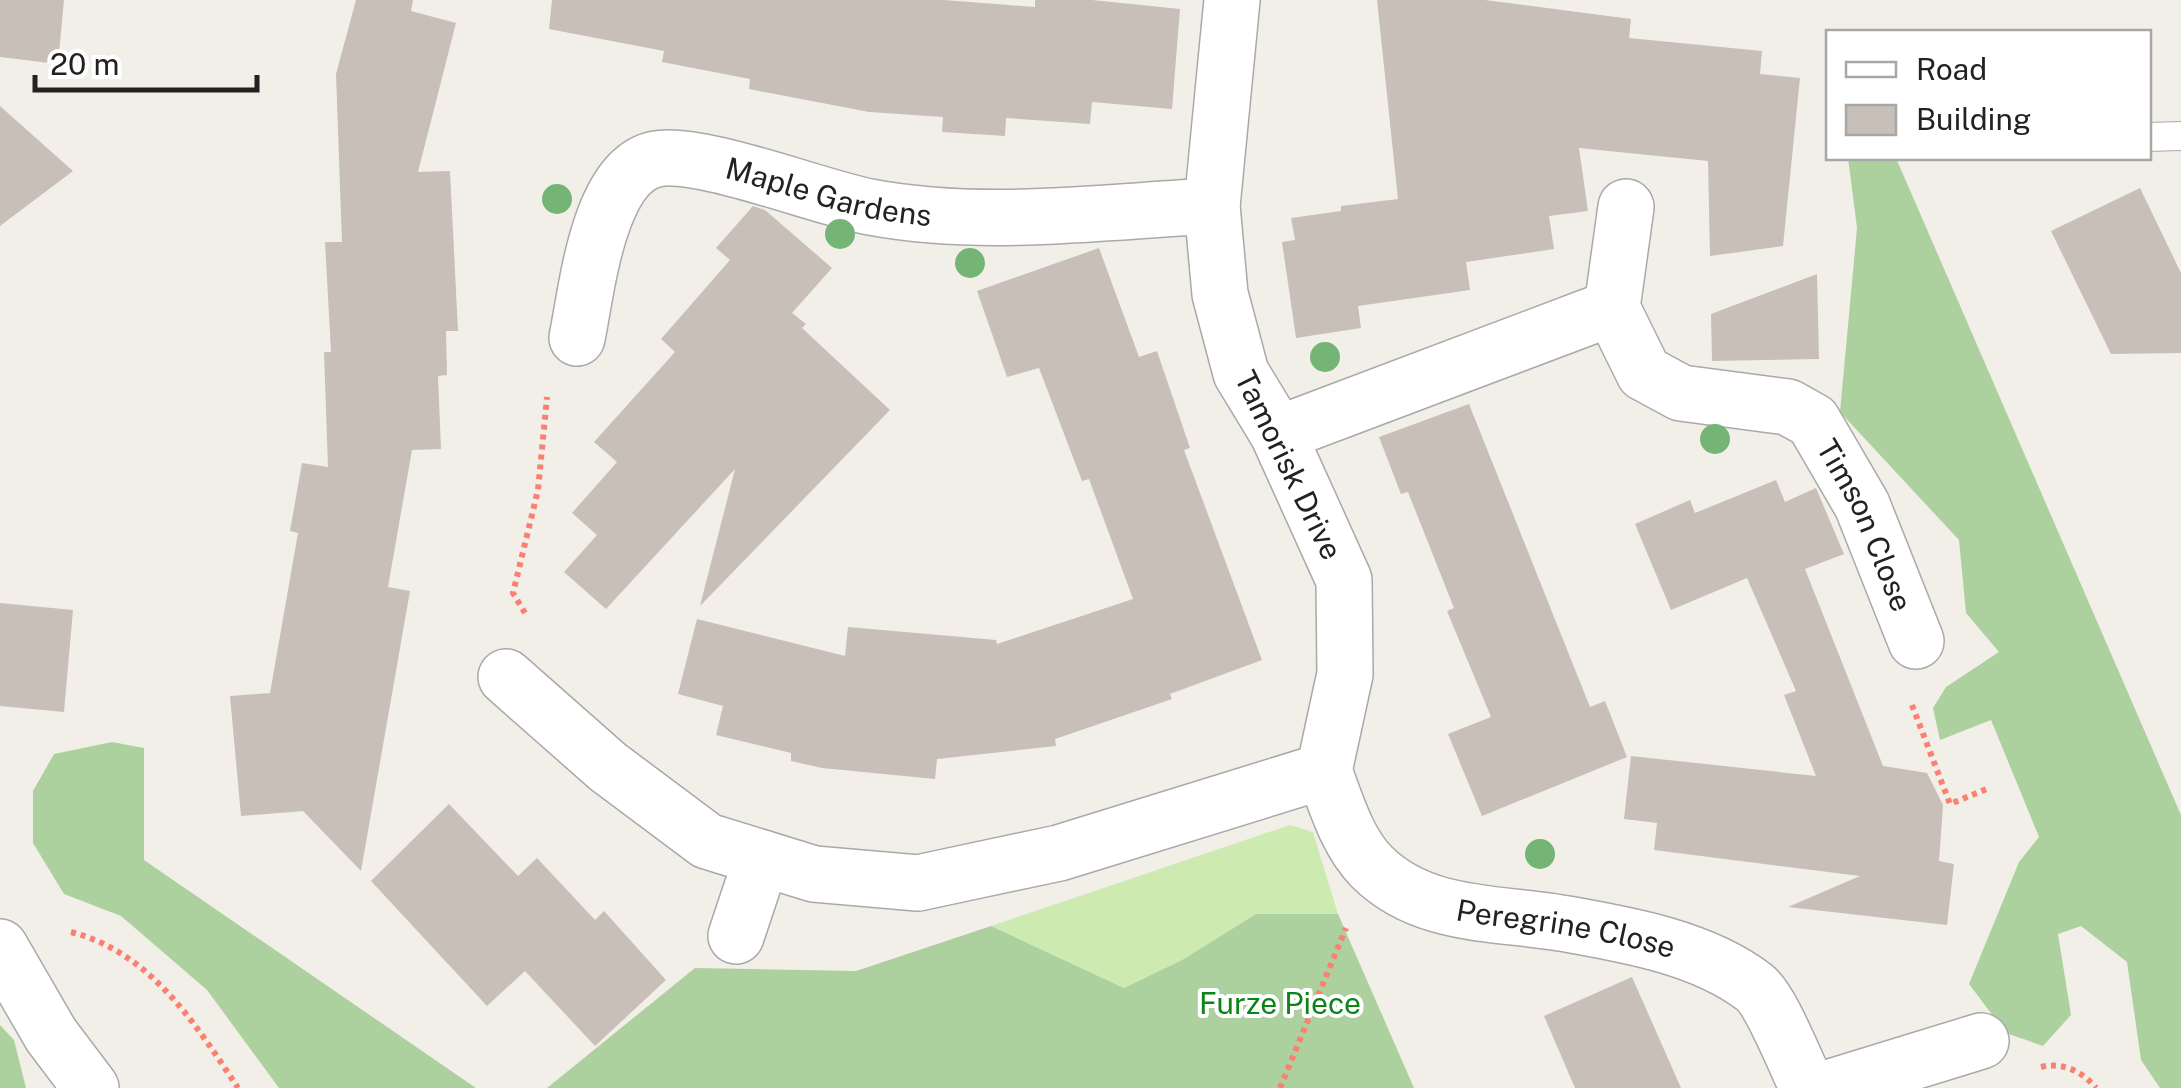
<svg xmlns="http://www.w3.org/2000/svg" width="2181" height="1088" viewBox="0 0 2181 1088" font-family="'Public Sans',sans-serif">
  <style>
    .grass { fill: #cdebb0 }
    .forest { fill: #add19e }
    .building { fill: #c7bfb8 }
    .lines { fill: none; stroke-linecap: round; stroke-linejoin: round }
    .lane-casing { stroke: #a9a9a9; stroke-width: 30 }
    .street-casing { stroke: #a9a9a9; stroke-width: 58 }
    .path { stroke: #fa8072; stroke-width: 6; stroke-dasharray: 5 5; stroke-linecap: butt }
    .lane { stroke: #fff; stroke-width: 28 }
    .street { stroke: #fff; stroke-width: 55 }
    .tree { fill: #74b475 }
    .labels { text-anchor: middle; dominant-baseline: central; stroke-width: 8; stroke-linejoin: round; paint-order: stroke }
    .street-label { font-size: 30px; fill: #222; stroke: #fff }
    .park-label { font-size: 30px; fill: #0c8416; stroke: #fff }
  </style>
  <rect width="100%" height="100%" fill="#f2efe9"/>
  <path class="grass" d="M1290 825 1313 832 1338 914H1256L1182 960 1124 988 991 926Z"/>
  <path class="forest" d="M1848 158H1896L2181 815V1088H2160L2141 1060 2127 962 2081 926 2058 934 2071 1015 2043 1046 2006 1033 1969 984 2019 862 2039 837 1991 720 1940 740 1933 708 1946 687 1999 652 1966 613 1959 540 1840 412 1857 228Z
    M112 742 144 748V860L476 1088H279L207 990 121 916 64 894 33 843V791L54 754Z
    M1256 914H1338L1414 1088H547L695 968 856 971 991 926 1124 988 1182 960Z
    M0 1025 14 1040 26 1088H0Z"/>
  <path class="building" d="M0 0H64L58 64 0 57Z
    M356 0H413L411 11 456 23 418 172 450 171 458 331H446L447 375 438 376 441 449 412 450 388 587 410 591 361 871 303 811 241 816 230 696 270 693 298 533 290 531 302 463 328 467 324 352H331L325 242H342L336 74Z
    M552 0H944L1035 7V0H1092L1180 9 1172 109 1092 102 1090 124 1006 118 1005 136 942 132 943 117 869 112 749 89 750 79 662 62 664 51 549 29Z
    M1377 0H1485L1631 19 1629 38 1762 51 1760 74 1800 78 1783 246 1710 256 1708 161 1579 148 1588 211 1549 216 1554 249 1466 262 1470 290 1358 306 1361 328 1296 338 1282 242 1295 240 1291 218 1341 211V206L1398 199Z
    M0 106 73 171 0 226Z
    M2140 188 2181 273V353L2111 354 2051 231Z
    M753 206 765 210 832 268 792 313 806 324 802 328 890 410 700 606 735 469 606 609 564 572 597 535 572 513 617 462 594 442 675 352 661 339 730 260 716 248Z
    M1099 248 1139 357 1157 351 1190 448 1184 450 1262 660 1170 694 1172 699 1055 739 1056 746 937 759 935 779 822 768 791 761V753L716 735 723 706 678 694 697 619 845 656 848 627 996 640 997 644 1133 599 1089 479 1082 481 1039 368 1007 377 977 291Z
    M1817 274 1819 359 1712 361 1711 314Z
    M1469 404 1590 707 1605 701 1627 757 1482 816 1448 734 1491 717 1447 611 1454 608 1408 492 1401 494 1379 437Z
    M1776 480 1785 502 1816 488 1844 554 1805 569 1883 766 1927 773 1943 805 1939 861 1954 864 1947 925 1788 907 1860 876 1654 850 1657 823 1624 819 1631 756 1816 776 1784 695 1796 691 1747 578 1671 610 1635 524 1690 500 1695 513Z
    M0 603 73 610 64 712 0 706Z
    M449 804 518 876 537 858 595 920 604 911 666 980 595 1046 525 971 487 1006 371 881Z
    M1632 977 1681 1088H1575L1544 1016Z"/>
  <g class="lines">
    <defs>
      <path id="lane" d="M2148 137 2181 136"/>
      <g id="street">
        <path id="s1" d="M1626 207 1612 308 1644 373 1681 393 1788 407 1813 421 1862 505 1916 641"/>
        <path id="s2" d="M577 338C587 290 598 171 656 159 699 150 821 198 870 207 982 228 1100 212 1212 206"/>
        <path d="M1278 434 1612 308"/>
        <path d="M506 677 608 767 707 841 814 874 918 883 1059 853 1324 771 1345 674 1344 580 1278 434 1241 373 1220 294 1212 206 1232 0"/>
        <path id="s3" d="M1324 771C1336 803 1347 842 1372 867 1424 919 1501 912 1567 924 1629 935 1703 948 1754 987 1772 1001 1796 1065 1808 1088"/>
        <path d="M736 936 762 858"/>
        <path d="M0 947 51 1035 91 1088"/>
        <path d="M1828 1088 1981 1041"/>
      </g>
    </defs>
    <use href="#lane" class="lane-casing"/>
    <use href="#street" class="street-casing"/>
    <path class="path" d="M525 613 513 593 538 490 547 397
      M1912 705 1950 804 1989 788
      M71 932C150 952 195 1023 238 1088
      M2041 1067C2063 1062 2082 1071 2096 1088
      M1280 1088 1346 928"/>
    <use href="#lane" class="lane"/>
    <use href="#street" class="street"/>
  </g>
  <g class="tree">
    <circle cx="557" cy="199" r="15"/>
    <circle cx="840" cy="234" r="15"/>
    <circle cx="970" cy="263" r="15"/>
    <circle cx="1325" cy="357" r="15"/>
    <circle cx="1715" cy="439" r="15"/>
    <circle cx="1540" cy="854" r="15"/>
  </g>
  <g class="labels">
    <g class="street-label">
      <text stroke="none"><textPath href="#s2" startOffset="382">Maple Gardens</textPath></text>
      <text transform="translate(1289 465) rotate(64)">Tamorisk Drive</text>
      <text stroke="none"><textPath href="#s1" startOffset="470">Timson Close</textPath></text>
      <text stroke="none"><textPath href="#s3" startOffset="315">Peregrine Close</textPath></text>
    </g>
    <g class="park-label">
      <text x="1280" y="1003">Furze Piece</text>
    </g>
  </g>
  <rect x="1826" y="30" width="325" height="130" fill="#ffffff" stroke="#a7a7a7" stroke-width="2.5"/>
  <rect x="1846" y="62" width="50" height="15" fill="#ffffff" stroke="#a7a7a7" stroke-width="2.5"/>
  <text x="1916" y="80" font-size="30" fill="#222222">Road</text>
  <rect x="1846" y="105" width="50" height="30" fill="#c7bfb8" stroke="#a7a7a7" stroke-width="2.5"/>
  <text x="1916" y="130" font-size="30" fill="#222222">Building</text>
  <path d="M35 75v15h222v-15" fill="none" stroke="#222222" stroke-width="5"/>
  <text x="50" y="75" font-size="30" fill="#222222" stroke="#ffffff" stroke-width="8" paint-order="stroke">20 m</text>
</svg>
